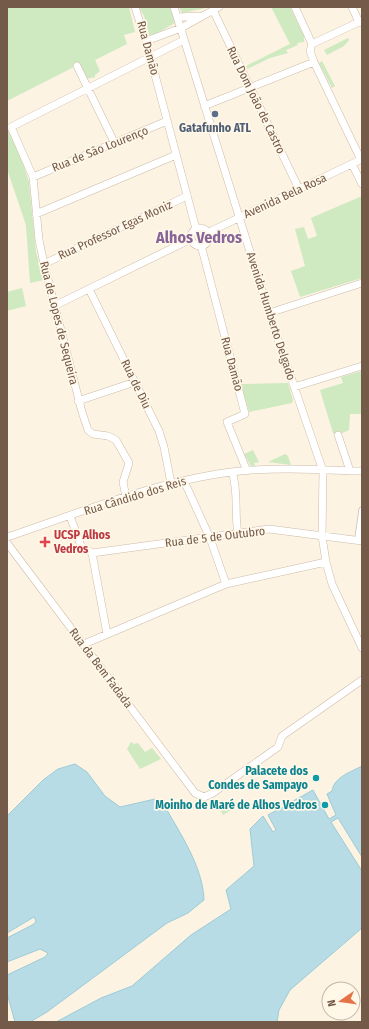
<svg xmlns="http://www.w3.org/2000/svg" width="369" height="1029" viewBox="0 0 369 1029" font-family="'Fira Sans Condensed',sans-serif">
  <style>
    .green { fill: #cfe9c1 }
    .water { fill: #b7dce5; stroke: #9ecbd7 }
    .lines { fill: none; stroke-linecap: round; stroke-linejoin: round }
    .pedestrian-casing { stroke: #cdbba9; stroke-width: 7 }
    .minor-casing { stroke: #cdbba9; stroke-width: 8 }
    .pedestrian { stroke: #fff; stroke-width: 5.5 }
    .minor { stroke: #fff; stroke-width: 7 }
    .service-dot { fill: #5c6f8a; stroke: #fff7e8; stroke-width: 1.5 }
    .health-dot { fill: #e0444e; stroke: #fff7e8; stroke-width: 1.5 }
    .culture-dot { fill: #0f9aa8; stroke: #fff7e8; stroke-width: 1.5 }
    .labels { text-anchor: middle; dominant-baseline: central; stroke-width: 3.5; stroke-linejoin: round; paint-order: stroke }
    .street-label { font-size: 12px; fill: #735a49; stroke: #fff7e8 }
    .service-label { font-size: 12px; font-weight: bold; fill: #4e5e75; stroke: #fff7e8 }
    .health-label { font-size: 12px; font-weight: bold; fill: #be3a42; stroke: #fff7e8; text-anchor: start }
    .culture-label { font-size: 12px; font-weight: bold; fill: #0d838f; stroke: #fff7e8; text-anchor: end }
    .district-label { font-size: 16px; font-weight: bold; fill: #886597; stroke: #fff7e8 }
  </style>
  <rect width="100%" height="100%" fill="#fcf3e2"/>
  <path class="green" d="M7 7H129L135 32 124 35 127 44 95 60 100 71 95 75V77L86 79 74 67 7 101Z
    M139 7H170L175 23 150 37 144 16Z
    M179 7H211L182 13Z
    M271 7H290L304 36V42L297 43 298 45 286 50 288 53 270 58 247 69 246 66 290 44Z
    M348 38 349 40 344 46 327 55 324 50Z
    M322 61 335 86 332 88 319 63Z
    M7 127 19 151 29 182 36 252 44 280 30 283 26 225 7 169Z
    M362 196V278L300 297 291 271 305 266 295 229 304 227 308 239 317 236 311 218Z
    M22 288 26 306 7 311V292Z
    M362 371V414H350L349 430 338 435 333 433 320 390 343 383 341 377Z
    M288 383 293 400 292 403 249 412 241 384Z
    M253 450 259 462 254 463 255 466H251L244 454Z
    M285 454 288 456 291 465 268 462Z
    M131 742 134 744 138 743 145 752 152 748 161 759 140 769 127 749Z
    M223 800 231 810 223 815 216 802Z"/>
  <path class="water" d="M75 764 87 772 105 796 120 807 155 799 163 803C179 832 203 866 204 900L188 913 167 923 47 1012 30 1022H15L7 993V975L45 957 48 953 40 949 7 962V938L34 924 36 921 34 917 7 933V816L43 780 58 769Z
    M362 766V857L338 818 331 822 362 871V928L290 990 279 1010 277 1022H56L101 998 132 986 191 935 231 909 226 890 254 866 250 829 263 816 273 832 276 830 268 815 313 790 329 819 336 815 327 794 332 791C334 777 351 772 362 766Z"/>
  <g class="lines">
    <defs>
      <path id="pedestrian" d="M358 538 362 510"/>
      <path id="minor" d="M135 7 146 41 196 229
        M174 7 269 313 323 471 322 536 326 562 332 584 362 648
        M295 7 312 44
        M352 7 359 22
        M213 10 299 189
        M178 17 199 16
        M146 41 181 28 219 7
        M312 44 310 51 314 62 361 160
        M312 44 359 22 362 23
        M77 66 115 144
        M204 106 314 62
        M352 164 362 184
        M33 177 167 121
        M36 214 176 155
        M191 237a9 9 0 1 1 18 0a9 9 0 1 1-18 0Z
        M207 233 362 159
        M201 245 245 414 227 422 247 471
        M44 264 187 196
        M89 289 159 431 164 447 171 483
        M54 306 191 239
        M269 313 362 283
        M294 387 362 366
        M78 401 135 382
        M338 435 350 471
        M232 472C239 492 234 513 238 534
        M184 481 210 538 226 584
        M126 497 123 482 129 463 116 440 108 436 93 434 88 430 82 412 44 264 39 240 33 177 11 127 184 40
        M70 516 81 546 92 553
        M7 537C82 512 162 479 240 471 280 467 322 470 362 471
        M7 543 195 793 204 797 213 793 278 747 282 736 362 680
        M92 553 269 529 362 541
        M92 553 107 634
        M84 644 226 584 326 562"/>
    </defs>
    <use href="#pedestrian" class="pedestrian-casing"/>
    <use href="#minor" class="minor-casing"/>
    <use href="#pedestrian" class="pedestrian"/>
    <use href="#minor" class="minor"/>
  </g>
  <circle class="service-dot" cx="215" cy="114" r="4"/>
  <path class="health-dot" d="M43 536h4v4h4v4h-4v4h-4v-4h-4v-4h4z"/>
  <g class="culture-dot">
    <circle cx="316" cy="778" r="4"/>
    <circle cx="325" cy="805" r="4"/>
  </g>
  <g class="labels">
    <g class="street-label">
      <text transform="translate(148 48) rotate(75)">Rua Damão</text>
      <text transform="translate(256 100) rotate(64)">Rua Dom João de Castro</text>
      <text transform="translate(100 149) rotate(-22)">Rua de São Lourenço</text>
      <text transform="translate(285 196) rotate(-25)">Avenida Bela Rosa</text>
      <text transform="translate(115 230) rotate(-25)">Rua Professor Egas Moniz</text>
      <text transform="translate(271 316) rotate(72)">Avenida Humberto Delgado</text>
      <text transform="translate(59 323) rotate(76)">Rua de Lopes de Sequeira</text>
      <text transform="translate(232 364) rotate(75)">Rua Damão</text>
      <text transform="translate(136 384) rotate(64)">Rua de Diu</text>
      <text transform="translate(135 496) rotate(-17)">Rua Cândido dos Reis</text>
      <text transform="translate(215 537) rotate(-7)">Rua de 5 de Outubro</text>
      <text transform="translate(101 668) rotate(53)">Rua da Bem Fadada</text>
    </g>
    <g class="service-label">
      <text x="215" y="128">Gatafunho ATL</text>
    </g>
    <g class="health-label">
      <text x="54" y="535">UCSP Alhos<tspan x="54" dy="14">Vedros</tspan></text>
    </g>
    <g class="culture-label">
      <text x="308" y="771">Palacete dos<tspan x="308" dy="14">Condes de Sampayo</tspan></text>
      <text x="317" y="805">Moinho de Maré de Alhos Vedros</text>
    </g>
    <g class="district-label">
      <text x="199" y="237">Alhos Vedros</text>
    </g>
  </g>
  <rect width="369" height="1029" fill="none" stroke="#735a49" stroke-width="16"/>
  <g transform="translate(341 1001) rotate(257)"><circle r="19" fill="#fff7e8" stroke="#c7b8a8"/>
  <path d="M0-3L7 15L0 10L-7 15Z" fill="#e57348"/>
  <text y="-6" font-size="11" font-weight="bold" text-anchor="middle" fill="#735a49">N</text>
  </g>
</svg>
